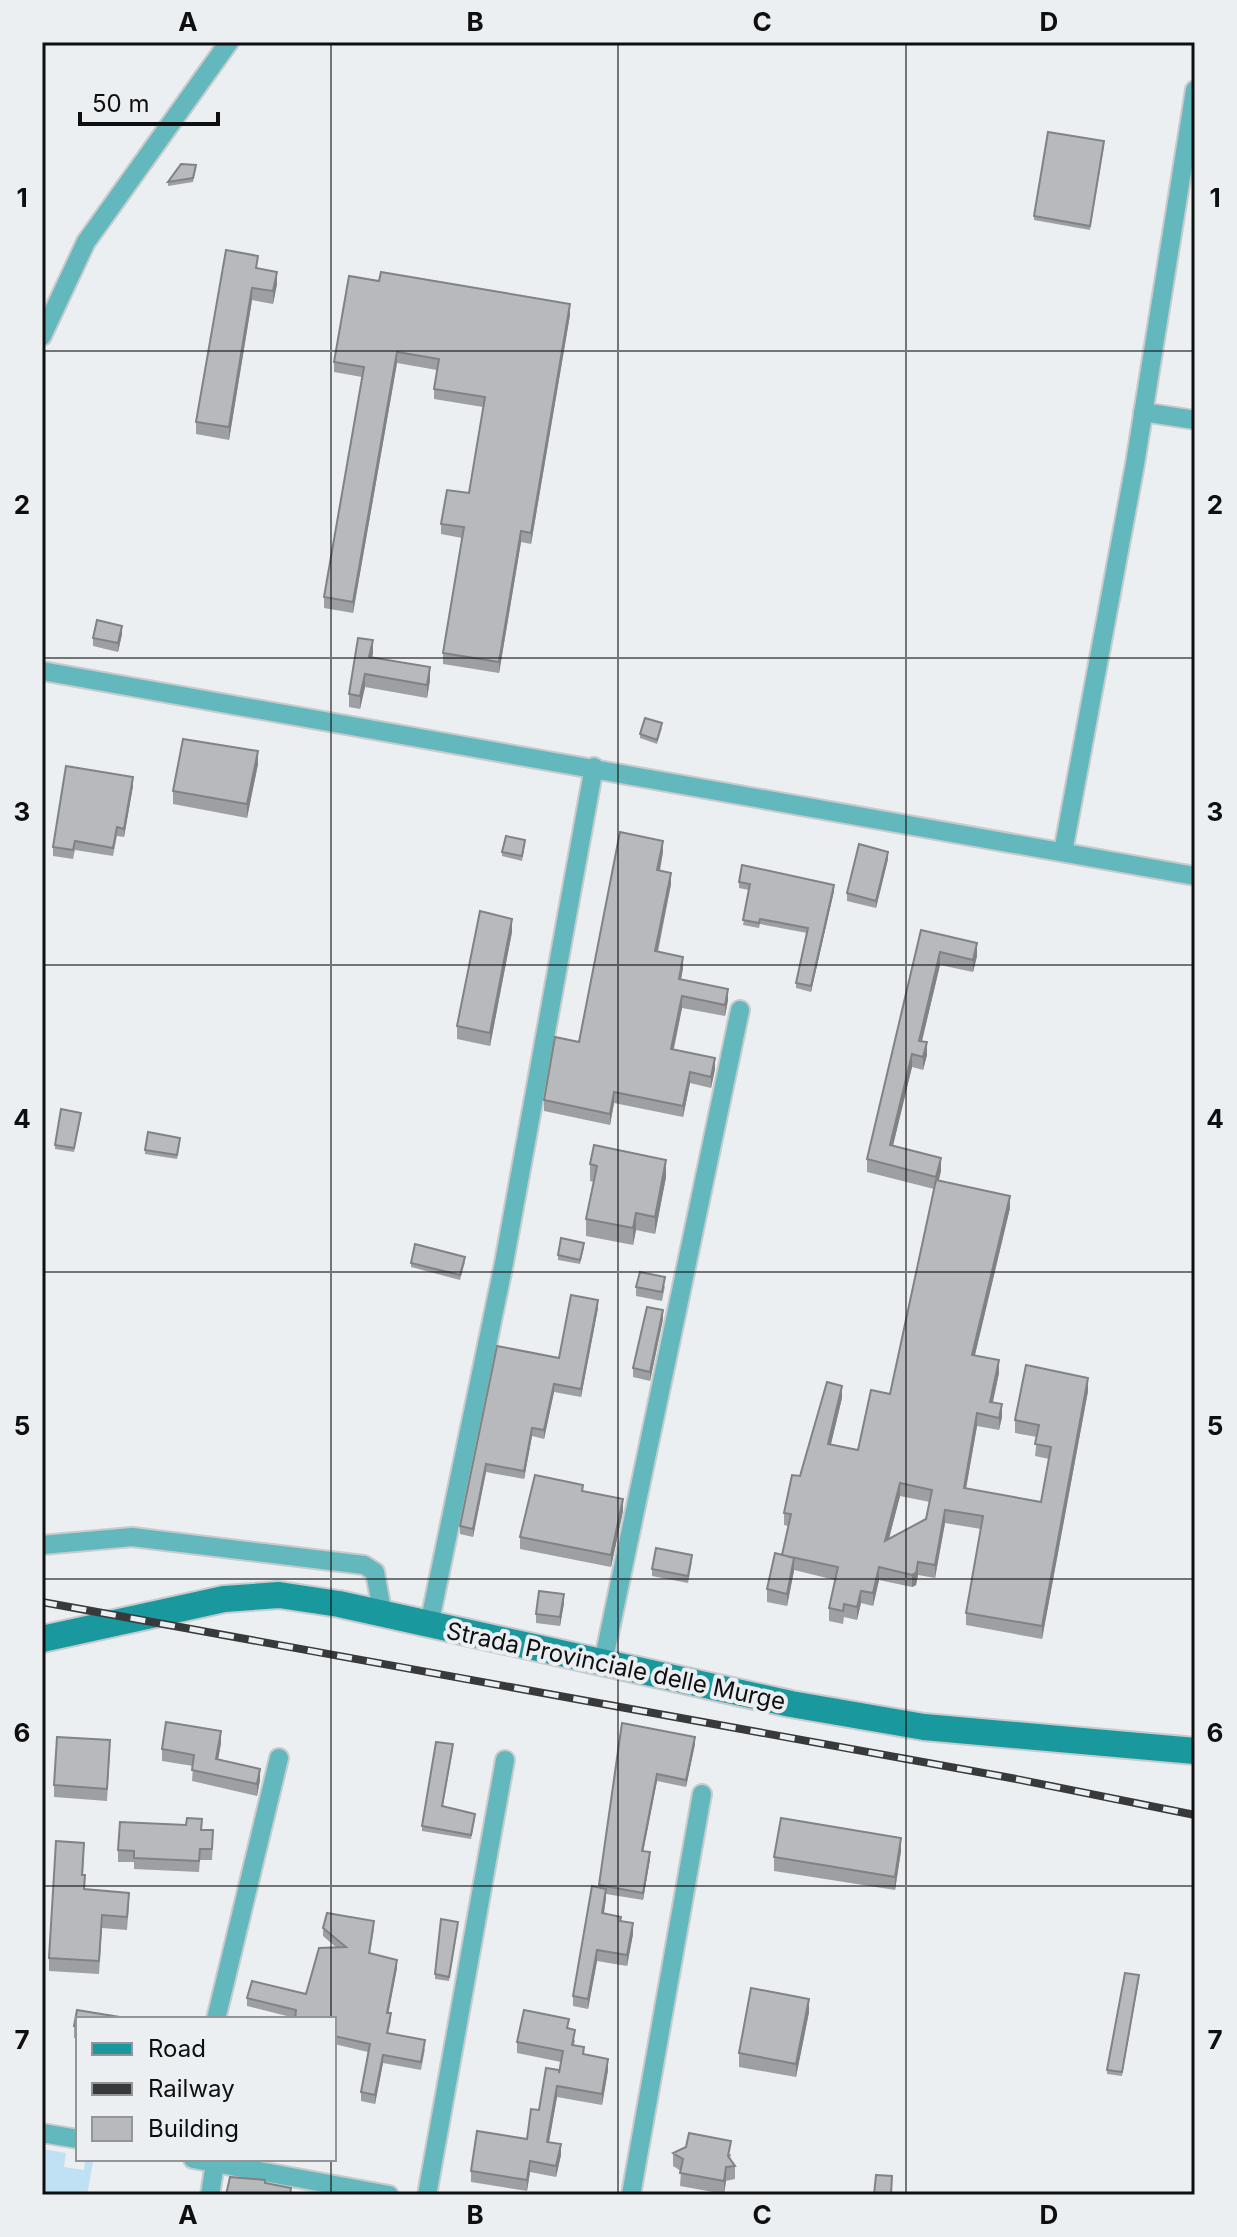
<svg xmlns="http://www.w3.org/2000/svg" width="1237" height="2237" viewBox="0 0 1237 2237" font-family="Inter,sans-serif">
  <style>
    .green { fill: #c0e0f4 }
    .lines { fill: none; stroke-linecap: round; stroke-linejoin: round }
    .street-casing { stroke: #c8cbcd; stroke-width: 22 }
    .secondary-casing { stroke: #c8cbcd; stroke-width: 30 }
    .street { stroke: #62b8bd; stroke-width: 18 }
    .secondary { stroke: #19989e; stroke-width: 26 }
    .rail-casing { stroke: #37393a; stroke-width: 8 }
    .rail { stroke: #ebeff1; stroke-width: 5; stroke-dasharray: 15; stroke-linecap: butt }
    .wall { fill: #9e9fa2; fill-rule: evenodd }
    .shaded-wall { fill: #818284 }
    .building { fill: #b8b9bc; stroke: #818284; stroke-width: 2; fill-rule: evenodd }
    .grid { fill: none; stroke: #0e0f10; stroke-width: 2; stroke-opacity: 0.55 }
    .labels { text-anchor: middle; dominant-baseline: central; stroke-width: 8; stroke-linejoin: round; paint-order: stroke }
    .street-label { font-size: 24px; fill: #0e0f10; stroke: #ebeff1 }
    .neatline { fill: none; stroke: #0e0f10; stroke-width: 3 }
    .grid-label { font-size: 26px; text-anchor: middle; font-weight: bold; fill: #0e0f10 }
  </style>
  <rect width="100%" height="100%" fill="#ebeff1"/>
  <path class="green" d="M42 2149 66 2153 64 2167 84 2170 85 2161 93 2162 87 2195H42Z"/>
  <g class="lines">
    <defs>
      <path id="street" d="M42 336 86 242 229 42
        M1143 412 1195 420
        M42 671 1195 876
        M1063 852 1135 464 1195 90
        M42 1545 132 1537 364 1565 375 1572 383 1616
        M429 1625 504 1263 594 767
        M603 1663 740 1010
        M216 2019 279 1758
        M42 2133 78 2139
        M193 2159 389 2195
        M210 2195 215 2163
        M427 2195 505 1760
        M631 2195 702 1794"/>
      <path id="secondary" d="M42 1639 224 1599 279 1595 339 1604 791 1704 924 1727 1195 1751"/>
    </defs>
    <use href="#street" class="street-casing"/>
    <use href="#secondary" class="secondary-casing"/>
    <use href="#street" class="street"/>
    <use href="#secondary" class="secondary"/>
    <defs>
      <path id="rail" d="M42 1602 1011 1778 1195 1815"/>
    </defs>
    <use href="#rail" class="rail-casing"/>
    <use href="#rail" class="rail"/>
  </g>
  <path class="wall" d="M1103 42H1126V45Z
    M1104 146 1090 230 1034 220V216Z
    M196 169 193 182 168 186V182Z
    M258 268 277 284 273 304 252 300 229 440 196 434V422Z
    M570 315 531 544 521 542 499 673 443 664V653L462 538 441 534V524L469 493 483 407 434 399V389L437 370 397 363 353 613 324 608V597L362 377 334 372V362Z
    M122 634 118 652 93 646V638Z
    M373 653 372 658 430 680 427 698 365 687 360 709 349 707V694Z
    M662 728 657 744 640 738V734Z
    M258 764 247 818 173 804V791Z
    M133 786 124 837 117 836 113 856 75 850 73 859 53 856V847Z
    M525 844 522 861 502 856V852Z
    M663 852 660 871 671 884 658 952 683 968 681 979 728 1000 725 1016 682 1008 674 1049 715 1069 711 1088 690 1083 683 1117 614 1103 610 1125 544 1111V1100L579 1042Z
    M888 859 876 908 847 901V893Z
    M739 882 834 891 811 992 796 988V983L807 933 760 924 759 928 743 925 749 890 739 888Z
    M921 930 977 956 973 972 940 965 922 1041 927 1055 923 1070 912 1067 893 1145 941 1171 939 1180 1010 1208 975 1355 999 1373 993 1402 1002 1417 999 1430 977 1426 966 1488 1041 1502 1049 1459 1035 1456 1037 1437 1015 1433V1420L1088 1391 1042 1639 966 1625V1613L981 1529 945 1523 935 1578 918 1575 916 1585 912 1587 879 1580 873 1606 861 1603 857 1620 844 1617 843 1624 829 1621V1608L835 1580 794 1570 787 1606 767 1602V1589L782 1555 788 1526 784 1525V1513L800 1476 842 1398 831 1444 858 1450 890 1394 934 1189 867 1172V1159ZM900 1496 930 1502 926 1519 889 1539Z
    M512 932 490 1046 457 1039V1026Z
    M81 1117 74 1152 55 1149V1145Z
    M180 1142 177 1159 145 1154V1150Z
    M590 1164 666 1177 655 1234 636 1230 633 1245 586 1236V1219L594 1182 590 1181Z
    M584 1248 580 1264 558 1260V1255Z
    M465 1262 460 1280 411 1267V1263Z
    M665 1286 662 1301 636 1296V1287Z
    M598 1308 581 1397 554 1392 544 1439 532 1436 524 1479 486 1472 473 1537 460 1534V1526L497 1346 559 1358Z
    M663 1319 650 1381 633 1377V1368Z
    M583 1492 623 1511 611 1567 520 1549V1537Z
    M692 1562 688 1583 652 1576V1569Z
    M564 1603 560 1626 536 1623V1614Z
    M622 1723 695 1744 686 1787 657 1781 643 1851 650 1859 643 1900 606 1894 604 1914 621 1921 633 1934 627 1966 597 1961 588 2009 573 2006V1996L599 1887Z
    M221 1743 218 1760 260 1780 257 1796 192 1781 193 1766 162 1761V1749Z
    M453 1749 443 1806 475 1819 471 1839 422 1831V1826Z
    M110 1752 107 1801 54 1797V1785Z
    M202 1830 213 1841 212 1860H200L199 1872 134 1869V1862H118V1850Z
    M901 1851 895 1890 774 1871V1857Z
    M84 1856 83 1875 85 1889 129 1906 127 1930 102 1928 99 1974 49 1971V1958Z
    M458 1927 449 1981 435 1979V1974Z
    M323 1928 374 1929 370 1954 397 1968 388 2013 391 2021 388 2034 425 2049 421 2070 383 2063 375 2104 361 2101V2092L368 2052 334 2044V2019L295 2018 247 2006V1998L306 1994 337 1948 323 1936Z
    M1139 1980 1122 2076 1107 2074V2070Z
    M809 2012 796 2077 739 2067V2053Z
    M78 2019V2039L74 2038V2026Z
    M569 2028 575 2041 574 2045 584 2054 608 2070 602 2105 557 2097 549 2142 561 2155 556 2177 530 2172 527 2191 471 2182V2171L527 2139 539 2110 559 2071 561 2062 517 2053V2042Z
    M673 2153 731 2154 730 2158 735 2166V2179L726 2181 724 2194 680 2186 681 2171 673 2166Z"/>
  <path class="shaded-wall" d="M277 272V284L273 304V291Z
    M252 288V300L229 440V427Z
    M570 304V315L531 544V533Z
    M397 352V363L353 613V602Z
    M521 531V542L499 673V662Z
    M122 626V634L118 652V643Z
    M373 640V653L369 670V657Z
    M430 667V680L427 698V685Z
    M365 674V687L360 709V696Z
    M258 751V764L247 818V804Z
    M133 777V786L124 837V829Z
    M663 841V852L657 882V870Z
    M888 852V859L876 908V901Z
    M671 873V884L655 963V951Z
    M834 885V891L811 992V986Z
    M512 919V932L490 1046V1033Z
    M977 943V956L973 972V960Z
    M940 952V965L919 1053V1041Z
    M683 957V968L679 990V979Z
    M728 989V1000L725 1016V1005Z
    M682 996V1008L671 1060V1049Z
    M927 1042V1055L923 1070V1057Z
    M912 1054V1067L890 1158V1145Z
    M715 1058V1069L711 1088V1077Z
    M690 1072V1083L683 1117V1106Z
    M614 1092V1103L610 1125V1114Z
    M941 1158V1171L936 1190V1177Z
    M666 1160V1177L655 1234V1217Z
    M1010 1196V1208L972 1367V1355Z
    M636 1213V1230L633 1245V1228Z
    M598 1300V1308L581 1397V1389Z
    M663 1310V1319L650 1381V1372Z
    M999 1360V1373L990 1414V1402Z
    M1088 1378V1391L1042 1639V1626Z
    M554 1384V1392L544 1439V1430Z
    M842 1386V1398L828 1456V1444Z
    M1002 1404V1417L999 1430V1418Z
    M977 1413V1426L964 1500V1488Z
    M532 1428V1436L524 1479V1471Z
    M486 1464V1472L473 1537V1529Z
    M900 1483V1496L885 1553V1541Z
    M623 1499V1511L611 1567V1555Z
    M945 1510V1523L935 1578V1565Z
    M794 1558V1571L787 1606V1594Z
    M918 1562V1575L916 1585 912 1587V1575Z
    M879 1567V1580L873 1606V1593Z
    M861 1591V1603L857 1620V1607Z
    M564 1594V1603L560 1626V1617Z
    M221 1731V1743L216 1771V1759Z
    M695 1737V1744L686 1787V1780Z
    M260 1769V1780L257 1796V1784Z
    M657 1774V1781L642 1858V1851Z
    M901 1838V1851L895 1890V1877Z
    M650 1852V1859L643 1900V1893Z
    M606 1889V1899L602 1924V1913Z
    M633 1923V1934L627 1966V1955Z
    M597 1950V1961L588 2009V1999Z
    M397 1960V1968L387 2021V2013Z
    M809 1999V2012L796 2077V2064Z
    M383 2055V2063L375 2104V2095Z
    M608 2059V2070L602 2105V2094Z
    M557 2086V2097L547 2153V2142Z
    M561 2144V2155L556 2177V2166Z
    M530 2161V2172L527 2191V2180Z
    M726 2167V2181L724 2194V2181Z"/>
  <path class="building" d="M1048 132 1104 141 1090 226 1034 216Z
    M181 164 196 165 193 178 168 182Z
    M226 250 258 256 256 268 277 272 273 291 252 288 229 427 196 422Z
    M381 272 570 304 531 533 521 531 499 662 443 653 464 527 441 524 447 490 469 493 485 397 434 389 439 359 397 352 353 602 324 597 364 367 334 362 349 276 379 281Z
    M97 620 122 626 118 643 93 638Z
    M358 638 373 640 369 657 430 667 427 685 365 674 360 696 349 694Z
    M645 718 662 723 657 740 640 734Z
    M183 739 258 751 247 804 173 791Z
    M66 766 133 777 124 829 117 827 113 848 75 841 73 850 53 847Z
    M620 832 663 841 657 870 671 873 655 951 683 957 679 979 728 989 725 1005 682 996 671 1049 715 1058 711 1077 690 1072 683 1106 614 1092 610 1114 544 1100 555 1037 579 1042Z
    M506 836 525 840 522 856 502 852Z
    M859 844 888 852 876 901 847 893Z
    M742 865 834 885 811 986 796 983 808 928 760 919 759 923 743 920 750 884 739 882Z
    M480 911 512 919 490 1033 457 1026Z
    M921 930 977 943 973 960 940 952 919 1041 927 1042 923 1057 912 1054 890 1145 941 1158 936 1177 867 1159Z
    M61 1109 81 1113 74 1148 55 1145Z
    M148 1132 180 1138 177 1155 145 1150Z
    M594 1145 666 1160 655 1217 636 1213 633 1228 586 1219 597 1166 590 1164Z
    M936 1180 1010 1196 972 1355 999 1360 990 1402 1002 1404 999 1418 977 1413 964 1488 1041 1502 1051 1447 1035 1444 1039 1425 1015 1420 1026 1365 1088 1378 1042 1626 966 1613 983 1516 945 1510 935 1565 918 1562 916 1573 912 1575 879 1567 873 1593 861 1591 857 1607 844 1604 843 1611 829 1608 838 1567 782 1555 791 1514 784 1513 792 1475 800 1476 827 1382 842 1386 828 1444 858 1450 871 1390 890 1394ZM900 1483 932 1490 926 1519 885 1541Z
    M561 1238 584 1243 580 1260 558 1255Z
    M415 1244 465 1257 460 1275 411 1263Z
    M640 1272 665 1277 662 1292 636 1287Z
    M571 1295 598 1300 581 1389 554 1384 544 1430 532 1428 524 1471 486 1464 473 1529 460 1526 497 1346 559 1358Z
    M647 1307 663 1310 650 1372 633 1368Z
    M535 1475 583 1485 582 1491 623 1499 611 1555 520 1537Z
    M656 1548 692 1555 688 1576 652 1569Z
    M775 1553 794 1558 787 1594 767 1589Z
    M539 1591 564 1594 560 1617 536 1614Z
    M166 1722 221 1731 216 1759 260 1769 257 1784 192 1770 194 1755 162 1749Z
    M622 1723 695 1737 686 1780 657 1774 642 1851 650 1852 643 1893 599 1885Z
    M57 1737 110 1740 107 1789 54 1785Z
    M436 1742 453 1744 442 1806 475 1814 471 1835 422 1826Z
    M187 1818 202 1819 201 1830H213L212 1849H200L199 1861 134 1858V1851L118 1850 120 1822 186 1825Z
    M781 1818 901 1838 895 1877 774 1857Z
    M56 1841 84 1843 82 1875H85L84 1889 129 1893 127 1917 102 1915 99 1961 49 1958Z
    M592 1886 606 1889 602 1913 621 1917 620 1921 633 1923 627 1955 597 1950 588 1999 573 1996Z
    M327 1913 374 1921 369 1953 397 1960 387 2013H391L387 2033 425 2040 421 2062 383 2055 375 2095 361 2092 370 2044 334 2036V2019H295L296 2010 247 1998 252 1981 306 1994 319 1948 346 1947 323 1928Z
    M441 1919 458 1922 449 1977 435 1974Z
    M1125 1973 1139 1975 1122 2072 1107 2070Z
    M751 1988 809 1999 796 2064 739 2053Z
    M77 2010 132 2019H78V2027L74 2026Z
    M524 2010 569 2019 567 2028 575 2030 572 2045 584 2047 583 2054 608 2059 602 2094 557 2086 547 2142 561 2144 556 2166 530 2161 527 2180 471 2171 477 2131 527 2139 531 2109 539 2110 546 2068 559 2070V2073L563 2051 517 2042Z
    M689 2133 731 2141 728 2156 735 2166 726 2167 724 2181 680 2173 683 2159 673 2153 686 2147Z
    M876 2175 892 2176 891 2195H874Z
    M230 2177 265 2180V2183L291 2188 290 2195H226Z"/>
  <path class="grid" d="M331 42V2019M618 42V2195M906 42V2195M42 351H1195M42 658H1195M42 965H1195M42 1272H1195M42 1579H1195M42 1886H1195M331 2159V2195"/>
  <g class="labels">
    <g class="street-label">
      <text transform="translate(616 1666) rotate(12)">Strada Provinciale delle Murge</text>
    </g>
  </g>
  <rect width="1237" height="2237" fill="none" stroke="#ebeff1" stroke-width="88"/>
  <rect x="76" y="2017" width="260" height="144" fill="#ebeff1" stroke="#939597" stroke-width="2"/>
  <rect x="92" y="2043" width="40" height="12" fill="#19989e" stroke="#939597" stroke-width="2"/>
  <text x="148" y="2057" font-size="24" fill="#0e0f10">Road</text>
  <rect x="92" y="2083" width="40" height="12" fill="#37393a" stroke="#939597" stroke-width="2"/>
  <text x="148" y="2097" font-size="24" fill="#0e0f10">Railway</text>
  <rect x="92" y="2117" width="40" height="24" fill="#b8b9bc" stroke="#939597" stroke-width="2"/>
  <text x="148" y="2137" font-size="24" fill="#0e0f10">Building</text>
  <path d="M80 112v12h138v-12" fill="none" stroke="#0e0f10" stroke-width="4"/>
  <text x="92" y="112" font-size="24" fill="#0e0f10" stroke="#ebeff1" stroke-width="6" paint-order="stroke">50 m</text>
  <rect x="44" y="44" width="1149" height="2149" class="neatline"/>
  <g class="grid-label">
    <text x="188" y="31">A</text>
    <text x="475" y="31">B</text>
    <text x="762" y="31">C</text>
    <text x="1049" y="31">D</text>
    <text x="22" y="207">1</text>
    <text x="1215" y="207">1</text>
    <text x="22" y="514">2</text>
    <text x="1215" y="514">2</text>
    <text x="22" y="821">3</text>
    <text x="1215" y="821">3</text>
    <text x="22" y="1128">4</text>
    <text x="1215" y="1128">4</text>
    <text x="22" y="1435">5</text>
    <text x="1215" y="1435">5</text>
    <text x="22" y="1742">6</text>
    <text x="1215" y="1742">6</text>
    <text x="22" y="2049">7</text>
    <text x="1215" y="2049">7</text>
    <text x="188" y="2224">A</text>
    <text x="475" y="2224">B</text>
    <text x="762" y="2224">C</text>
    <text x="1049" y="2224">D</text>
  </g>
</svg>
